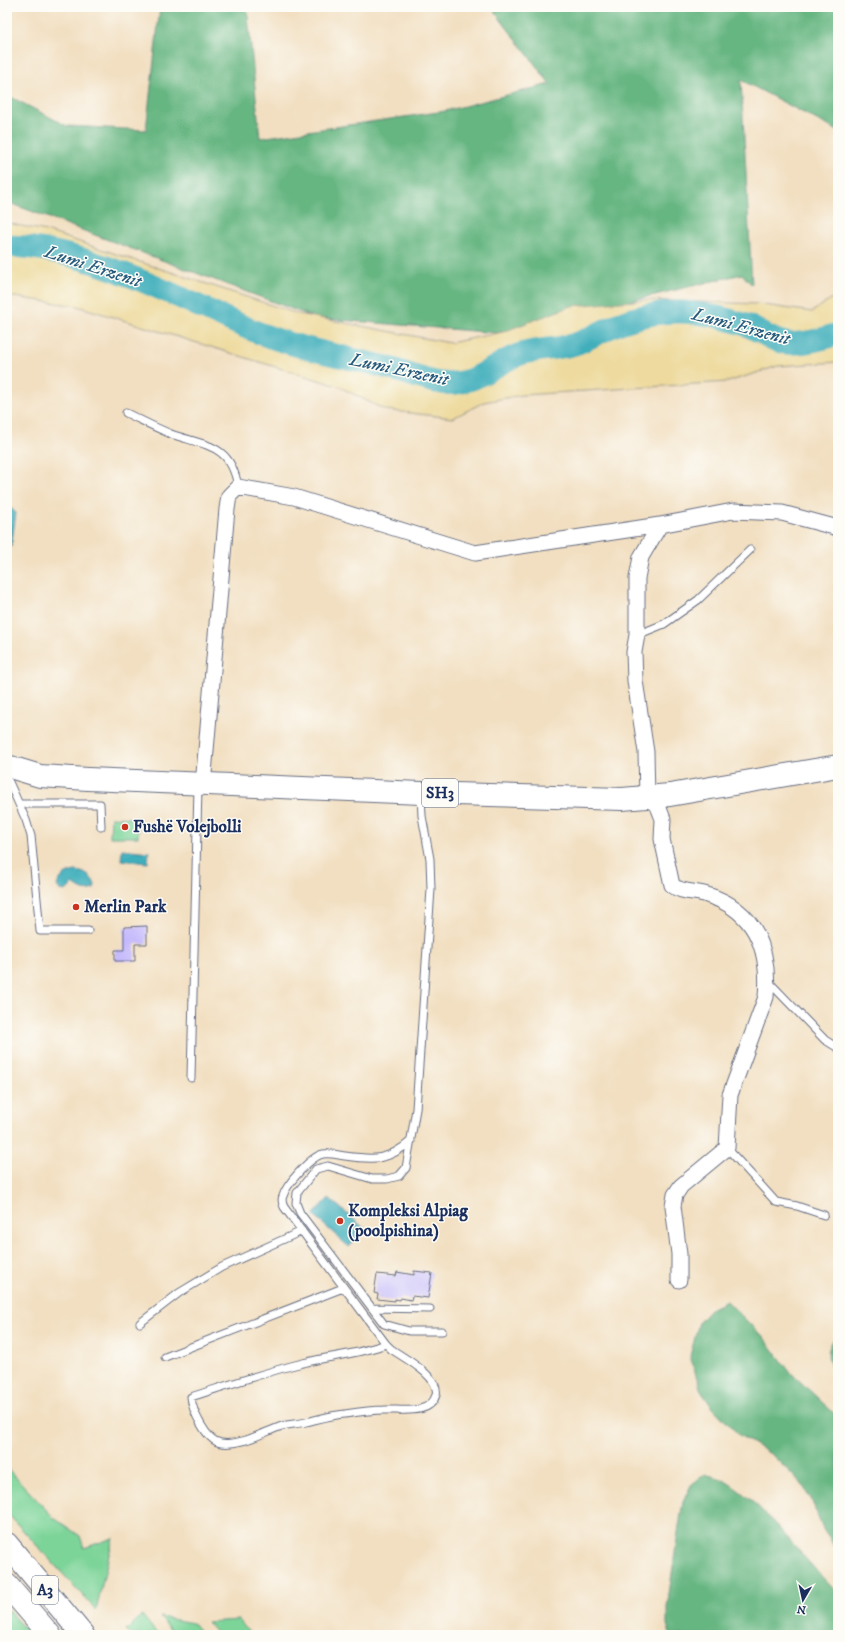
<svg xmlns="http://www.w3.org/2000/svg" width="845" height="1642" viewBox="0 0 845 1642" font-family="'IM FELL DW Pica',serif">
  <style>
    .green { fill: #7dd499; stroke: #4c827c }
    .forest { fill: #66b681; stroke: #407270 }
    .sand { fill: #eeda9e; stroke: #84847e }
    .water { fill: #40afbb; stroke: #2e6f8c }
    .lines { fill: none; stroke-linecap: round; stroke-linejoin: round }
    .river { stroke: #40afbb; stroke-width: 23 }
    .building { fill: #c3b7fc }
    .lane-casing { stroke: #666d81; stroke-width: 9 }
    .street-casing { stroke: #666d81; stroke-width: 17 }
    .primary-casing { stroke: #666d81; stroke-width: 24 }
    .highway-casing { stroke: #666d81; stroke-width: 24 }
    .lane { stroke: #fff; stroke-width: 7 }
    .street { stroke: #fff; stroke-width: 15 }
    .primary { stroke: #fff; stroke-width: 22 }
    .highway { stroke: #fff; stroke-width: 22 }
    .poi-dot { fill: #c8321e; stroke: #fdfcf7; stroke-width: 1.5 }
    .labels { text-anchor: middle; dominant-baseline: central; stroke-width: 3; stroke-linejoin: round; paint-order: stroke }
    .shield { fill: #fdfcf7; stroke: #5f6c8c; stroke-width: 1 }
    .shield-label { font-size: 16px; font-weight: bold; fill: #1b2f5e }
    .poi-label { font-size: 17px; font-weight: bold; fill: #1b2f5e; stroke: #fdfcf7; text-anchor: start }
    .water-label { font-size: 18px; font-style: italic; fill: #285c7f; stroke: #fdfcf7 }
  </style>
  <rect width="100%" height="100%" fill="#fdfcf7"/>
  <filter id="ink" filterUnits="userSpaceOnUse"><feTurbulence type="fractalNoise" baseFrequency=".025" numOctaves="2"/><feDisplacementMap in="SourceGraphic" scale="8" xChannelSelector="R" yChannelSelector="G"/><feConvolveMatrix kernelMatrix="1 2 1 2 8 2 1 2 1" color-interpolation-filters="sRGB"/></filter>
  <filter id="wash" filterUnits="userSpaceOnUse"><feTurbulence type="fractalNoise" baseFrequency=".012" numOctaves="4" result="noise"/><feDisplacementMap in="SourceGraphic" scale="16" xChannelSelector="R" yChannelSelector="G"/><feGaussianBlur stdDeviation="0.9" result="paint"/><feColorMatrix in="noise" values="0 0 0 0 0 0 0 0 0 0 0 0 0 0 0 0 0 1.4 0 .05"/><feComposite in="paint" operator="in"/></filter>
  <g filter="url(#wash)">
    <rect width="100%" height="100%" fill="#f2dfc1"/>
    <path class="green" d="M111 817 139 818 138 837H110Z
      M7 1468 54 1518 80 1536 84 1548 113 1538 96 1610 7 1513Z
      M7 1609 30 1635H7Z
      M142 1615 158 1635H130L126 1631Z
      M160 1617 193 1623 203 1635H174Z
      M239 1620 251 1635H218L207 1622Z"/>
    <path class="forest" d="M160 7H247L260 138 445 111 550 84 491 7H838V131L741 80 752 285 742 274 497 333 316 318 7 202V95L67 126 146 130Z
      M727 1301 767 1341 790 1372 838 1417V1551L824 1531 811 1499 801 1483 772 1455 739 1435 712 1407 701 1391 690 1356 699 1322 712 1308Z
      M838 1333V1379C826 1359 824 1352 838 1333Z
      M705 1474C710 1476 718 1477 722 1479 768 1506 800 1557 838 1593V1635H671L667 1625V1607L680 1519 683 1502 691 1485Z"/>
    <path class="sand" d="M7 223 46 231 298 314 450 343 503 332 572 306 646 300 757 304 812 312 838 294V362L778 366 728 382 522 395 484 402 453 418 385 410 338 386 77 306 7 296Z"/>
    <path class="water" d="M7 492 9 506 16 513 11 547H7Z
      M122 849 149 852 148 863 121 860Z
      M76 871C85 872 92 876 95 885L94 889C85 893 80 889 73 884L66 891 60 890 57 886C59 877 67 872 76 871Z
      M329 1198 365 1229 349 1247 313 1215Z"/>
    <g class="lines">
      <path class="river" d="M7 246C85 247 176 297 247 328 290 347 337 355 382 366 402 371 421 380 441 383 474 387 490 366 518 355 537 348 559 350 578 343 594 337 609 326 626 321 641 316 661 312 678 312 701 312 725 318 746 325 761 331 771 341 786 343 802 345 823 339 838 334"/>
    </g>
    <g id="blocks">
      <path class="building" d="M147 926V944H135V961H115V950H124V927Z
        M414 1271 432 1273 428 1298 412 1296 411 1300 401 1298 400 1300 395 1299V1301L377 1299 378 1294 374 1293 377 1274 396 1276 397 1272 414 1275Z"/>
    </g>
  </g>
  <g filter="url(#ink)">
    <use href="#blocks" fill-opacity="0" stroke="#666d81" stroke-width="1"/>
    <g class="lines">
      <defs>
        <path id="lane" d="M126 413C141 420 156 428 171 434 206 446 231 444 238 487
          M637 635 664 624 698 600 750 550
          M9 782 26 820 31 836 40 931H88
          M421 795 422 816 430 859 431 889 416 1109 406 1168 399 1176 387 1179H372L328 1166 316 1169 297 1193 296 1203 300 1213 384 1324 409 1331H442
          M19 804H100L101 827
          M768 981 825 1040 838 1048
          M191 1078 198 787
          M727 1148 776 1202 797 1206 824 1215
          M372 1308 430 1309
          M140 1323 179 1293 222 1267 302 1231
          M386 1344C359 1354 331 1356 303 1363 265 1372 228 1385 191 1397 192 1410 206 1441 221 1443 241 1446 264 1432 282 1426 290 1424 298 1424 306 1422 319 1419 332 1415 345 1414 358 1412 371 1410 384 1410 400 1409 430 1416 436 1395 441 1377 404 1358 391 1349L386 1344 284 1207C282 1203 281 1200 283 1196 286 1185 311 1156 323 1154 330 1153 338 1155 345 1156 374 1160 388 1161 411 1141
          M165 1357 343 1288"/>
        <path id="street" d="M660 525 641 557 637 578V635L634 652 635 681 646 752 647 798 658 806 663 819 662 839 672 885C681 893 696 891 707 895 756 910 770 950 766 997L730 1095 727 1148 681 1186 675 1195 673 1206 679 1254V1280
          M203 785 227 509 229 496 238 487 294 497 475 553 660 525 733 511 782 513 838 528"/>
        <path id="primary" d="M7 766 40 776 88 779 421 793 622 799 670 795 838 766"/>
        <path id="highway" d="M7 1544 83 1635
          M7 1585 50 1635"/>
      </defs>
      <use href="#lane" class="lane-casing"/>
      <use href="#street" class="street-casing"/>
      <use href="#primary" class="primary-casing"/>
      <use href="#highway" class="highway-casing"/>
      <use href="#lane" class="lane"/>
      <use href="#street" class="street"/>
      <use href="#primary" class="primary"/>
      <use href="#highway" class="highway"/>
    </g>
  </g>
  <g class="poi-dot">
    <circle cx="125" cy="827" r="4"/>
    <circle cx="76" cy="907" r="4"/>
    <circle cx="340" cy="1221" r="4"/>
  </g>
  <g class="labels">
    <g class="shield">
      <rect x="422" y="779" width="36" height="28" rx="3"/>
      <rect x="32" y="1576" width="26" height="28" rx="3"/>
    </g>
    <g class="shield-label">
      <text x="440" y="793">SH3</text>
      <text x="45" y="1590">A3</text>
    </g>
    <g class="poi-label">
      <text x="133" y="827">Fushë Volejbolli</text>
      <text x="84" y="907">Merlin Park</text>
      <text x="348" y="1211">Kompleksi Alpiag<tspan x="348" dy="20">(poolpishina)</tspan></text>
    </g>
    <g class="water-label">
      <text transform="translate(93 267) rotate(18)">Lumi Erzenit</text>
      <text transform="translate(741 327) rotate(15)">Lumi Erzenit</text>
      <text transform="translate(399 370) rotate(12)">Lumi Erzenit</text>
    </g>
  </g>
  <rect width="845" height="1642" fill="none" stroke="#fdfcf7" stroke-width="24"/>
  <g transform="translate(803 1600) rotate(189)" stroke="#fdfcf7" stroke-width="3" paint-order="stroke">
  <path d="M0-3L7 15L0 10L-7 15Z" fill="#1b2f5e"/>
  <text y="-6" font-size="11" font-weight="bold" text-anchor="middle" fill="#1b2f5e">N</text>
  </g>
</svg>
